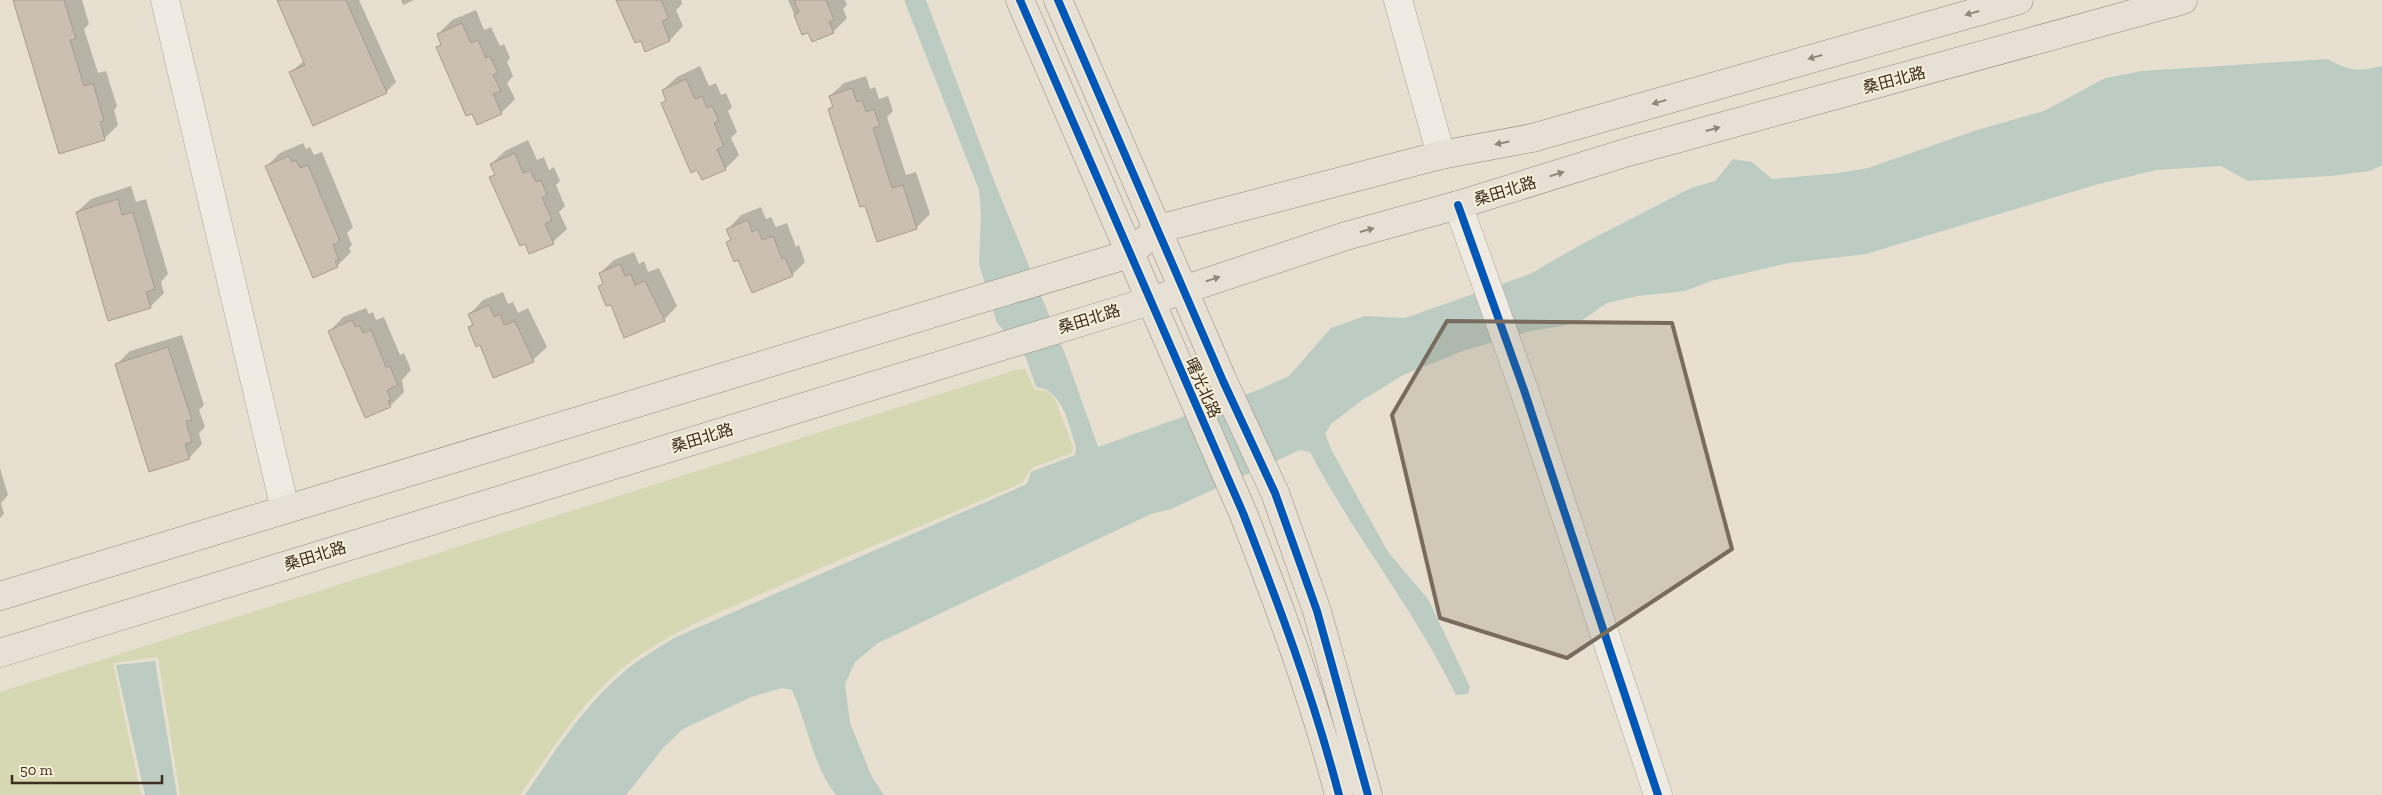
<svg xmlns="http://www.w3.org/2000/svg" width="2382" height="795" viewBox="0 0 2382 795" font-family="'Zilla Slab','Noto Sans SC',serif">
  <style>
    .green { fill: #d6d7b3 }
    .water { fill: #bcccc2 }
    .shadow { fill: #0003 }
    .building { fill: #cbbfb2; stroke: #a89c90 }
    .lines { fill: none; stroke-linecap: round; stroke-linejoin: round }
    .minor-casing { stroke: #ada599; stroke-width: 29 }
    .major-casing { stroke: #928b80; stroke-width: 29 }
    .minor { stroke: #efebe3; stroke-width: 28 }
    .major { stroke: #e6e1d4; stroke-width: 28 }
    .cycleway-casing { stroke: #f7eed8; stroke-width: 11 }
    .cycleway { stroke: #0057b8; stroke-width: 8 }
    .oneway { fill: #92887a }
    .marked { fill: #786c5e; fill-opacity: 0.2; stroke: #786c5e; stroke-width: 4; stroke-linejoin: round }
    .labels { text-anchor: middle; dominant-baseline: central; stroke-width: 4; stroke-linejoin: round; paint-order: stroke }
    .street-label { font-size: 16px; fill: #3d2e20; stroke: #f7eed8 }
  </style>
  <rect width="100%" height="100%" fill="#e7e0d1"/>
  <path class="green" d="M1025 369 1035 390 1047 391 1054 397 1073 447 1072 453 1034 467 1029 471 1022 483C939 519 854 553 772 589 714 615 654 637 608 681 574 714 547 756 520 795H180L158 657 113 663 141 795H0V692L1016 370Z"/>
  <path class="water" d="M904 0H926L995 183 1067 359 1098 447 1258 390 1289 376 1331 328 1365 316 1405 318 1530 274 1582 244 1691 188 1715 181 1733 159 1752 162 1772 179 1839 173 1868 168 1977 130 2044 111 2105 78 2142 71 2327 59C2350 71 2357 72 2382 66V165L2370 171 2330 176 2248 181 2221 166 2156 170 2095 185 1866 254 1789 263 1711 281 1685 291 1638 296 1607 303 1584 319 1563 326 1531 331 1463 351 1403 375 1361 401 1331 424 1325 434 1332 451 1388 552 1428 599 1470 687 1468 694 1456 695C1415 610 1354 536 1310 452L1300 450 1171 509 1151 514 878 643 855 662 845 684 850 723 872 777 884 795H836C812 764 808 725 792 690L782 688 751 697 683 729 664 747 626 795H525C555 751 585 704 626 670 641 658 659 648 674 638L1027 484 1031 472 1075 455 1076 447C1069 426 1063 389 1036 387L1026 358 997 323 979 264 981 214 979 190Z
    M155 661 177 795H145L116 665Z"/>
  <path class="shadow" d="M16 0H82L89 24 84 29 98 73 106 71 117 106 114 110 118 125 104 139Z
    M278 0H359L396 82 386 92 291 72 305 60Z
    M401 0H414L403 5Z
    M618 0H681L682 4 676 10 683 26 670 40 646 50Z
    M788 0H845L847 5 843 9 847 18 833 32 808 31 803 34Z
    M476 10 484 30 491 27 500 46 504 44 510 58 507 62 513 76 507 83 515 99 501 113 438 47 442 43 438 34 452 20Z
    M700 66 709 86 716 83 721 95 726 93 732 107 728 111 737 132 731 138 739 155 725 169 663 103 667 99 663 90 677 77Z
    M866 76 870 89 875 87 879 99 888 96 893 111 887 117 906 175 916 172 930 214 916 228 829 109 833 105 830 96 844 83Z
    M528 140 537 160 544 157 549 170 554 167 560 181 556 185 565 206 559 212 567 229 553 242 491 178 495 173 491 164 505 151Z
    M303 143 306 149 310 147 314 155 322 152 353 227 347 233 352 245 349 248 351 252 337 266 267 166 280 153Z
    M131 186 136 202 146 199 168 274 161 282 164 293 150 307 77 212 91 199Z
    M761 207 766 219 771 217 776 227 787 223 796 247 799 245 805 262 792 275 739 258 727 242 732 238 728 229 741 215Z
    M634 252 639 264 644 261 648 272 659 268 677 306 664 320 611 303 600 287 604 283 600 273 614 260Z
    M503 292 508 304 513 302 518 313 528 308 547 347 533 360 494 377 481 344 469 327 473 323 470 314 483 300Z
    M366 308 369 314 373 312 376 320 384 317 400 355 404 353 411 370 402 380 404 392 390 406 330 331 343 317Z
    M182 335 204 405 199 410 205 427 199 433 202 444 189 458 116 365 130 351Z
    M0 468 8 495 1 503 4 514 0 518Z"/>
  <path class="building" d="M13 0H64L76 39 70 40 84 86 93 83 104 121 100 122 105 140 59 154Z
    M277 0H346L387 93 313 126 289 72 305 65Z
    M616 0H661L669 18 662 21 670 41 645 52 641 41 635 43Z
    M794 0H826L834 20 829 22 834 33 812 42 808 33 802 35 794 15 799 12Z
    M462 23 471 43 478 40 486 58 490 56 498 73 493 75 501 91 493 94 502 114 477 125 472 114 466 116 436 47 441 45 437 34Z
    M686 79 695 99 702 96 707 108 712 106 719 121 714 123 724 146 717 149 726 170 702 180 697 170 691 173 661 103 666 101 662 90Z
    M852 88 857 102 862 100 866 112 874 109 880 126 873 128 892 188 903 185 917 229 877 242 865 206 860 207 828 109 833 107 829 96Z
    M515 153 523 173 530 170 536 182 541 180 547 195 542 197 552 220 545 224 554 244 529 254 525 244 520 246 489 177 495 175 490 164Z
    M289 156 292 162 296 160 300 168 308 165 340 241 333 245 339 260 335 261 338 267 313 278 265 166Z
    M118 199 122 215 133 212 155 289 146 292 151 308 108 321 76 212Z
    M748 220 752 232 758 229 762 240 773 236 782 259 785 258 793 276 752 293 738 260 734 262 726 242 731 240 726 229Z
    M620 264 625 276 631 274 635 285 645 281 665 321 624 338 611 305 606 306 598 286 603 284 599 273Z
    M489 305 494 317 500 314 504 325 515 321 534 362 493 378 480 345 476 347 468 327 473 325 468 314Z
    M352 320 355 327 359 325 363 333 371 330 386 367 390 366 398 385 387 390 391 400 388 401 391 407 365 418 328 331Z
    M168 347 192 420 186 421 192 442 185 444 190 459 149 472 115 364Z"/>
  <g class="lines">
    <defs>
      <path id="minor" d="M165 0 285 509
        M1398 0 1441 155
        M1458 205 1524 390 1658 795"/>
      <path id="major" d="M1020 0 1243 513C1279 605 1314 699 1339 795
        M1058 0 1223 381 1275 493 1317 611 1368 795
        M0 596 1129 254 1158 229 1441 155 1532 138 2019 0
        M0 653 1150 301 1346 236 1458 205 1625 153 2183 0"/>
    </defs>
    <use href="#minor" class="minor-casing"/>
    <use href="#major" class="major-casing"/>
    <use href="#minor" class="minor"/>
    <use href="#major" class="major"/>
    <defs>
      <path id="cycleway" d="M1020 0 1243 513C1279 605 1314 699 1339 795
        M1058 0 1223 381 1275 493 1317 611 1368 795
        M1458 205 1524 390 1658 795"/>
    </defs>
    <use href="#cycleway" class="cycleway-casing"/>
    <use href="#cycleway" class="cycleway"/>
  </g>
  <defs><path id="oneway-solid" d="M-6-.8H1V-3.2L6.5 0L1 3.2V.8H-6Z" transform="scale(1.25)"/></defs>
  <g class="oneway">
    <use href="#oneway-solid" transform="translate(1972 13) rotate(164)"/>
    <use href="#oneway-solid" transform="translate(1815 57) rotate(164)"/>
    <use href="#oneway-solid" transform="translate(1659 102) rotate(164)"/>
    <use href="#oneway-solid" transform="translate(1713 129) rotate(-15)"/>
    <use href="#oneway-solid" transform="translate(1502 143) rotate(169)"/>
    <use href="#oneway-solid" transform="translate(1557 174) rotate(-17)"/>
    <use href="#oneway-solid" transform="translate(1367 230) rotate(-15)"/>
    <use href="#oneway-solid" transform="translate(1213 279) rotate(-18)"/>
  </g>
  <path class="marked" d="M1447 321 1672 323 1732 549 1567 658 1440 618 1392 415Z"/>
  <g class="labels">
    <g class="street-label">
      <text transform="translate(1894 80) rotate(-15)">桑田北路</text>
      <text transform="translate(1505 191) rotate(-17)">桑田北路</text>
      <text transform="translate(1089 319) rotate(-17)">桑田北路</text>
      <text transform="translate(1203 388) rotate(66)">曙光北路</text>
      <text transform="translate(702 438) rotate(-17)">桑田北路</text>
      <text transform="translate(315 556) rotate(-17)">桑田北路</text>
    </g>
  </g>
  <path d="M12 775v8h150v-8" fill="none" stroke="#3d2e20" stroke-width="2.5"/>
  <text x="20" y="775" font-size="15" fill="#3d2e20" stroke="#f7eed8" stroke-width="4" paint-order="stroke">50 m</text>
</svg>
